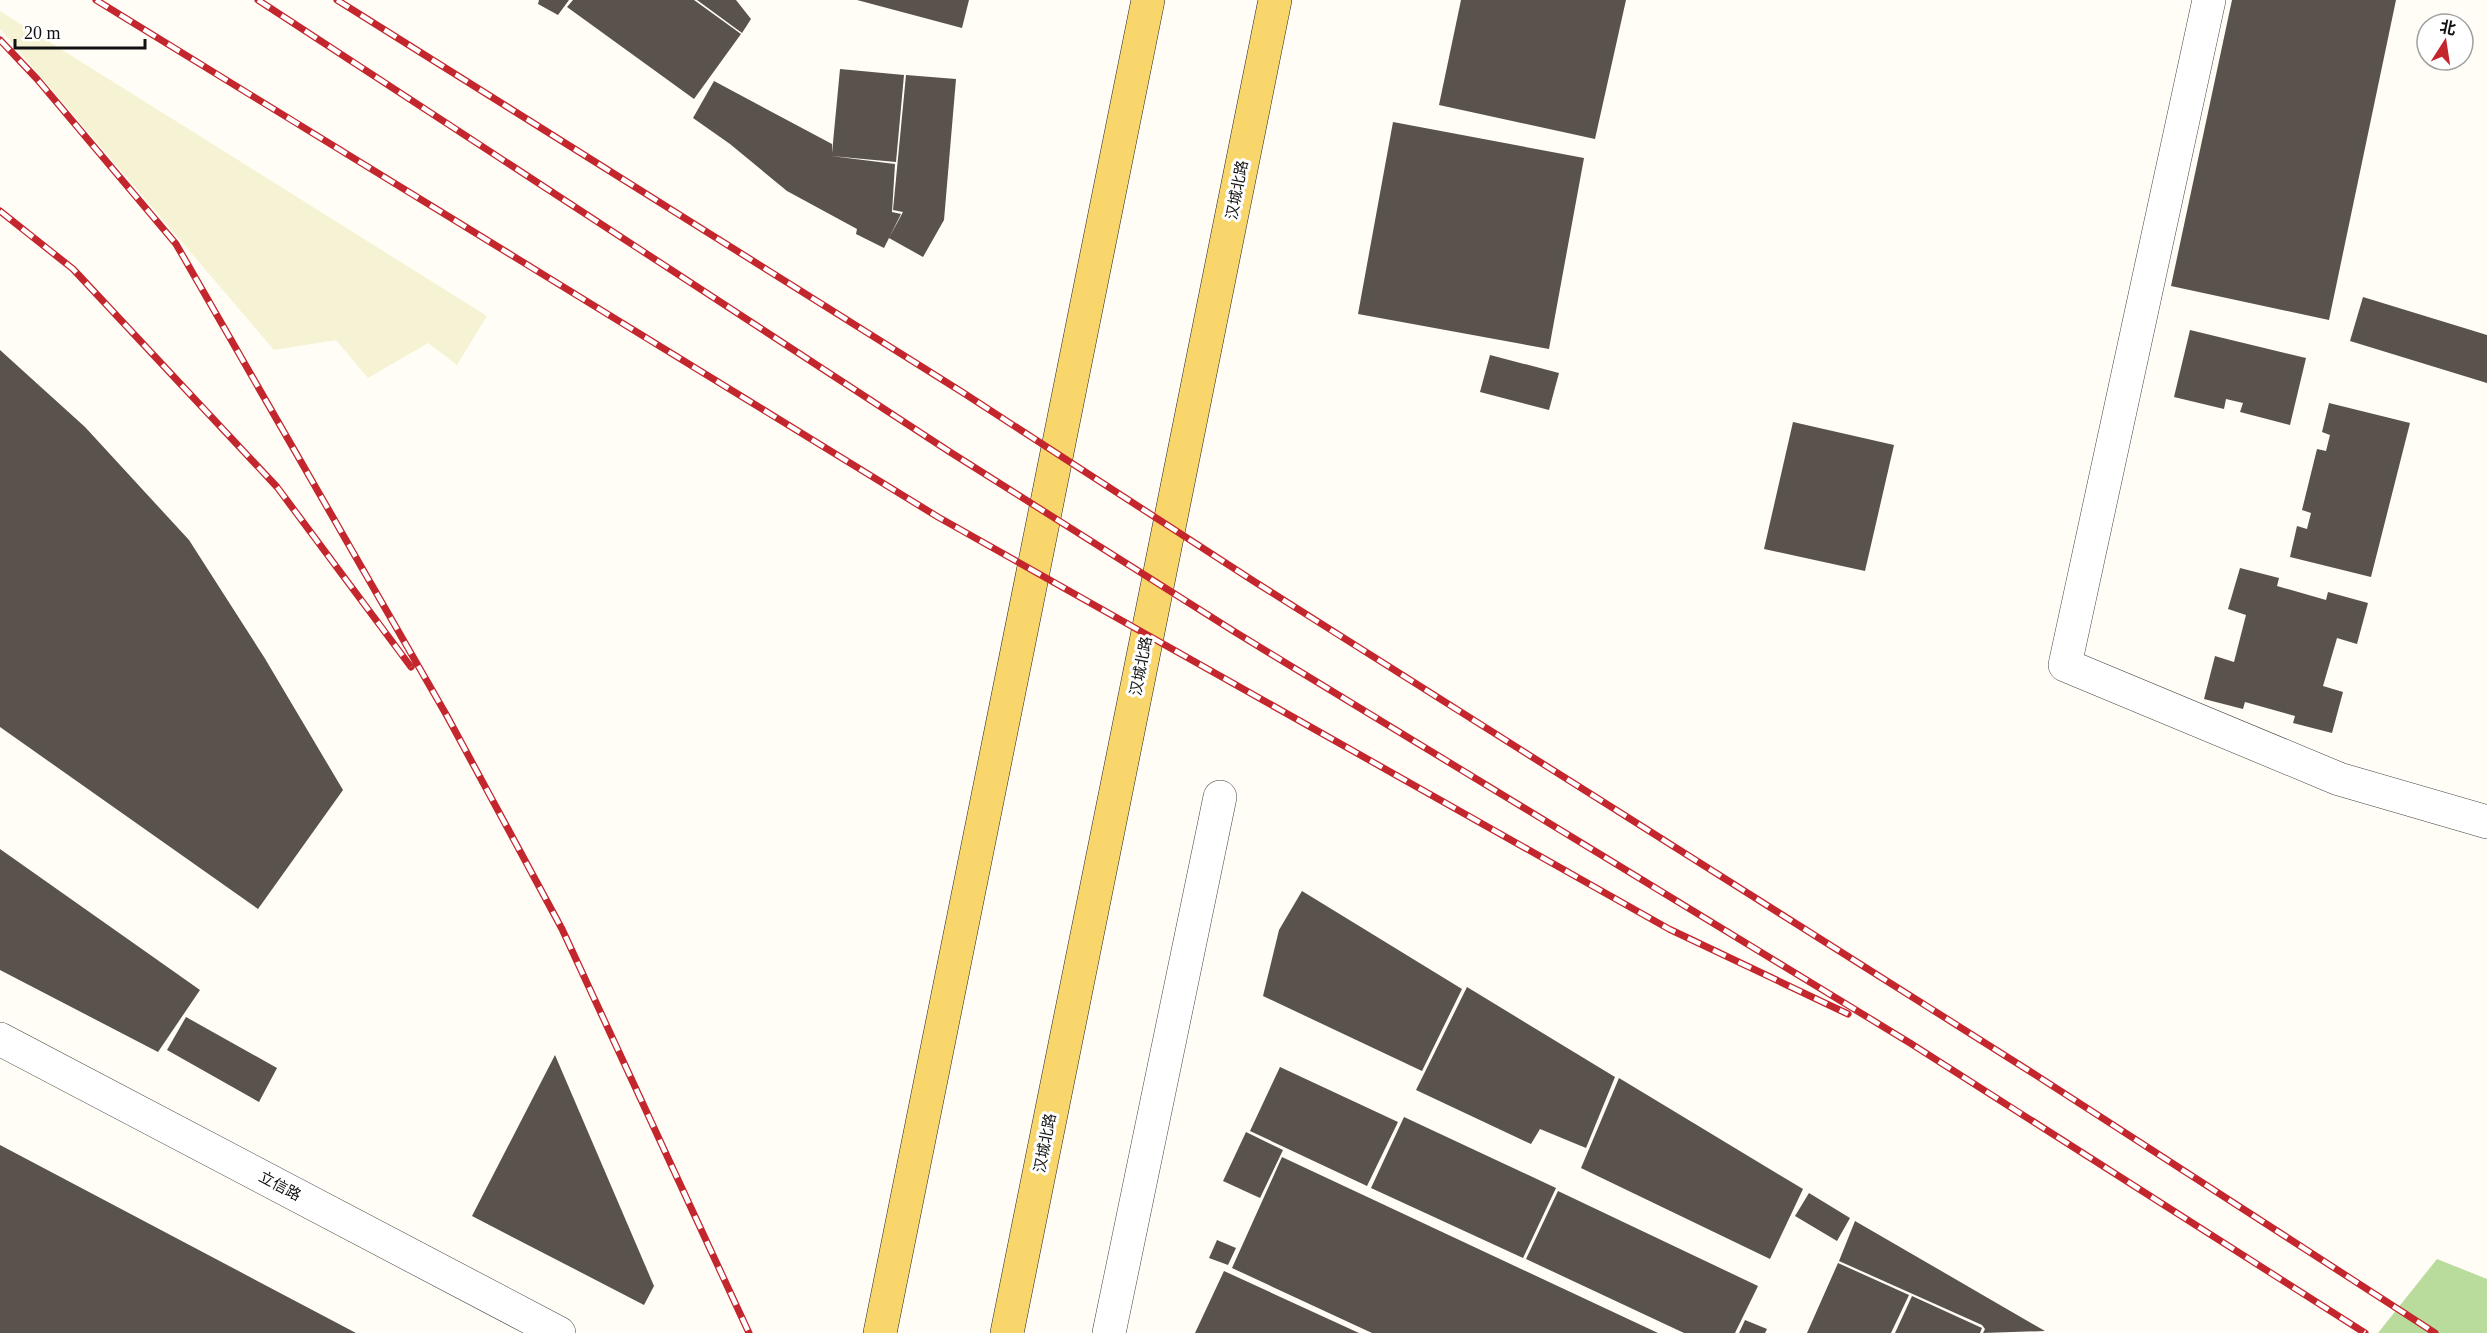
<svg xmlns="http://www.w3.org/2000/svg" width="2487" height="1333" viewBox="0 0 2487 1333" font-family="'Times New Roman','Noto Sans SC',serif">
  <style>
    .farmland { fill: #f6f3d4 }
    .forest { fill: #b9dc9c }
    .building { fill: #5a524d }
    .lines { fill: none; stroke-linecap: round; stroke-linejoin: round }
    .minor-casing { stroke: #444; stroke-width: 34 }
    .major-casing { stroke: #222; stroke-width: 34 }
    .minor { stroke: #fff; stroke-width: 33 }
    .major { stroke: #f9d66b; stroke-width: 33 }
    .rail-casing { stroke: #c4262e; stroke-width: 7 }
    .rail { stroke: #fff; stroke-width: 4.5; stroke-dasharray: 14; stroke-linecap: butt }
    .labels { text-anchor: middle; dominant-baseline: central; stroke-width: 6; stroke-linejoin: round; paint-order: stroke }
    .street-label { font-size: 15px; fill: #111; stroke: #fff }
  </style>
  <rect width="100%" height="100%" fill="#fffdf5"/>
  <path class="farmland" d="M0 11 487 316 457 365 428 343 368 378 336 340 274 350 0 29Z"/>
  <path class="forest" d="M2437 1259 2487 1279V1333H2378Z"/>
  <path class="building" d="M539 0H569L558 15 538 4Z
    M573 0H694L741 34 694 99 567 7Z
    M697 0H736L751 19 742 33Z
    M857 0H969L962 28Z
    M1461 0H1626L1595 139 1439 105Z
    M2232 0H2396L2329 320 2171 286Z
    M840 69 904 75 896 162 831 156 895 164 892 212 901 214 884 248 856 234 857 229 787 191 730 144 693 118 714 81 832 144V153Z
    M906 75 956 79 944 220 923 257 889 238 903 212 893 210Z
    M1393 122 1584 158 1549 349 1358 314Z
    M2363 297 2487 335V383L2350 341Z
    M2190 330 2306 358 2290 425 2240 412 2243 403 2226 399 2224 409 2174 397Z
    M0 350 85 427 189 540 264 657 343 790 258 909 0 727Z
    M1490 355 1559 373 1549 410 1480 392Z
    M2329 403 2410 423 2371 577 2290 557 2297 526 2307 529 2311 513 2302 510 2317 449 2326 451 2330 435 2322 432Z
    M1793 422 1894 445 1865 571 1764 549Z
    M2240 568 2279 578 2277 586 2326 600 2328 592 2368 603 2357 644 2337 638 2323 686 2343 692 2332 733 2293 723 2295 716 2245 702 2243 709 2204 699 2215 656 2234 662 2246 615 2228 609Z
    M0 849 200 990 158 1052 0 970Z
    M1302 891 1462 989 1422 1071 1263 996 1279 930Z
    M1467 987 1615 1077 1586 1148 1540 1129 1531 1144 1416 1090Z
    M186 1017 277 1068 259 1102 167 1050Z
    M555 1055 654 1286 644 1305 472 1216Z
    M1280 1067 1398 1122 1367 1186 1250 1131Z
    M1619 1078 1803 1189 1770 1259 1581 1168Z
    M1404 1117 1556 1188 1523 1258 1371 1188Z
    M1246 1132 1283 1150 1260 1198 1223 1181Z
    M0 1145 356 1333H0Z
    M1282 1157 1658 1333H1372L1232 1268Z
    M1558 1191 1758 1286 1735 1333H1684L1526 1259Z
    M1809 1193 1850 1218 1837 1241 1795 1216Z
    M1855 1221 2045 1331 1983 1333 1985 1329 1982 1325 1839 1261Z
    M1217 1240 1236 1248 1228 1265 1209 1258Z
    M1838 1263 1909 1295 1891 1333H1807Z
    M1224 1271 1359 1333H1195Z
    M1912 1296 1982 1328 1980 1333H1895Z
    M1745 1320 1767 1329 1765 1333H1739Z"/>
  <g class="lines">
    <defs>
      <path id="minor" d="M2209 0 2065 665 2339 779 2487 822
        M0 1039 559 1333
        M1109 1333 1220 797"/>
      <path id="major" d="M880 1333 1148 0
        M1007 1333 1275 0"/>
    </defs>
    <use href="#minor" class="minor-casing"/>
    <use href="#major" class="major-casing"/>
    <use href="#minor" class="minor"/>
    <use href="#major" class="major"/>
    <defs>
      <path id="rail" d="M96 0 938 517 1669 929 1848 1014
        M258 0 950 452 1235 632 1910 1043 2365 1333
        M337 0 962 392 1255 582 2031 1072 2435 1333
        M0 40 37 79 176 244 447 716 562 929 749 1333
        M0 211 73 269 277 487 411 667"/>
    </defs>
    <use href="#rail" class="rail-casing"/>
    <use href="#rail" class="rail"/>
  </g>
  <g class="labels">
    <g class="street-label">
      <text transform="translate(1237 190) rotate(-79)">汉城北路</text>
      <text transform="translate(1141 666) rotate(-79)">汉城北路</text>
      <text transform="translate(1045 1143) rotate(-79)">汉城北路</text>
      <text transform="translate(280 1186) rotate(28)">立信路</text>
    </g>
  </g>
  <g transform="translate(2445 42) rotate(12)"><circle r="28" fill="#ffffff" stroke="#a0a0a0" stroke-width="1.5"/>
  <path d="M0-4.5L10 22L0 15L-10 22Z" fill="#c4262e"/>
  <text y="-9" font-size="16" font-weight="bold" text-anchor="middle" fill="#111111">北</text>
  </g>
  <path d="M15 39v9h130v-9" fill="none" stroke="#111111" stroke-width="3"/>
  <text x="24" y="39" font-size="18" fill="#111111" stroke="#ffffff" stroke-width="4.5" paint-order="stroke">20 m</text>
</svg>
